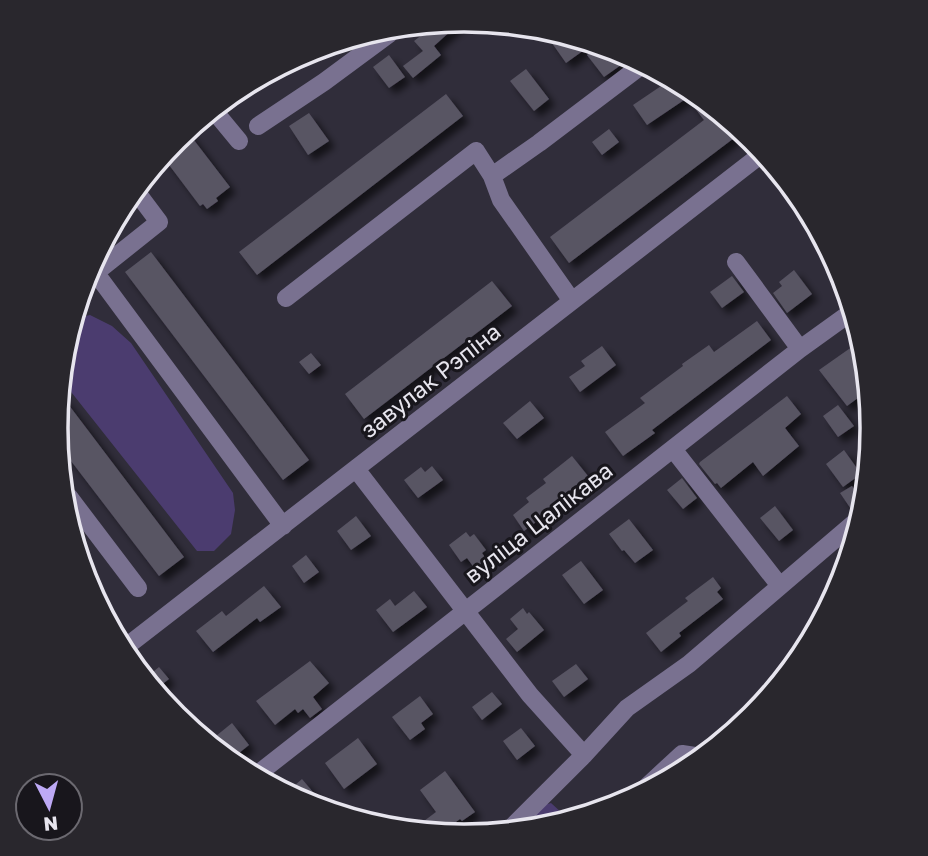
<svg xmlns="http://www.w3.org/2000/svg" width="928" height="856" viewBox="0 0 928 856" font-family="'Golos Text',sans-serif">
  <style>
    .green { fill: #4b3c6f }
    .building { fill: #585463; filter: url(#shadow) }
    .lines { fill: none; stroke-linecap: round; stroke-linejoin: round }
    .minor { stroke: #797190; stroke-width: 18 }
    .labels { text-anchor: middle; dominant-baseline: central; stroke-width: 6; stroke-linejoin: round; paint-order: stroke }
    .street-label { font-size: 23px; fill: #e7e5ee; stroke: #18161c }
    .rim { fill: none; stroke: #e7e5ee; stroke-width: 3.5 }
  </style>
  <defs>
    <filter id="shadow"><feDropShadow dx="6" dy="6" stdDeviation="3.5" flood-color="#0009"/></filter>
  </defs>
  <rect width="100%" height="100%" fill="#302d3a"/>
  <path class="green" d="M90 315 112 326 131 343 233 493 235 510 231 534 214 551H197L64 383 77 318Z
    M551 803 562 813 559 818 515 827 537 807Z"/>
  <path class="building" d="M464 19 434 46 441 55 413 78 403 66 423 51 414 41 427 31 423 27Z
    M547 36 591 45 566 63Z
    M598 46 608 48 621 65 604 77 587 55Z
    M389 55 405 77 389 88 373 67Z
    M526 69 549 99 534 111 510 81Z
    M667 82 742 132 569 263 550 237 704 120 687 98 647 125 633 105Z
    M446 94 463 116 257 275 239 252Z
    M309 113 329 141 308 155 289 126Z
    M609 129 619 142 602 155 592 142Z
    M187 131 230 187 216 198 218 201 207 209 203 204 200 206 163 157 175 139Z
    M151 252 309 460 283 480 125 272Z
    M794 270 812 294 787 313 773 293 782 286 779 282Z
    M732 276 744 292 722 308 710 292Z
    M492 281 512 306 364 419 345 394Z
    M757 321 771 340 652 430 655 433 623 456 605 432 645 403 640 398 683 366 682 364 709 345 714 352Z
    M856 344 866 392 847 406 819 370Z
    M602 346 616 365 580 392 569 377 585 366 581 361Z
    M311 353 321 365 309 374 299 362Z
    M62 396 184 557 159 576 58 444 55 428Z
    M787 396 801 414 785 428 799 446 763 476 753 462 721 488 717 483 715 484 699 464 700 462Z
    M530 401 544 418 517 439 503 423Z
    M838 405 854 426 838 437 823 416Z
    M844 450 861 474 843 487 826 464Z
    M572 456 588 476 546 510 548 513 524 531 513 515 529 502 526 498 546 483 543 479Z
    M432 466 443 480 418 498 404 480 421 467 425 472Z
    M682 478 697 498 683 509 667 490Z
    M852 486 859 496 856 512H853L840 493Z
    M775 506 793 530 779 541 760 518Z
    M356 516 371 536 351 550 337 531Z
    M629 519 653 550 635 563 624 550 622 551 609 534Z
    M466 532 470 537 474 534 486 550 482 553 487 560 475 569 467 558 461 562 449 545Z
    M306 555 319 572 304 583 292 566Z
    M581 561 603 590 584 604 562 575Z
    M713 577 721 588 717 592 723 599 679 633 681 636 661 652 646 633 688 601 685 598Z
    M264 586 281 607 260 622 257 618 213 652 196 631 222 611 226 616Z
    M414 591 427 607 393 632 376 610 390 599 395 606Z
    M523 608 527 614 529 612 544 630 517 652 506 639 518 629 510 619Z
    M310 661 329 683 313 697 322 709 310 718 303 709 298 713 295 709 275 725 256 701Z
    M576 664 588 679 564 697 552 681Z
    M159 667 169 679 156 689 148 676Z
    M492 692 502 704 482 720 472 707Z
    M420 696 433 714 421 723 425 729 410 740 392 717Z
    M232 723 249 745 234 757 229 753 216 736Z
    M521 728 535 746 517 760 503 741Z
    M358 738 377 764 344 789 325 763Z
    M445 771 475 812 462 821 460 819 442 832 416 827 436 812 420 790Z
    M302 779 328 810 307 805 287 792Z"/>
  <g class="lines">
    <path class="minor" d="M215 112 239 141
      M258 126 324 82 389 34
      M492 176 539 143 642 65
      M736 262 800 349
      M95 272 283 526
      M85 281 159 222 138 194
      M286 298 476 151 492 176 501 200 572 301
      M673 449 780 586
      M356 469 530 695 584 755
      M69 497 138 588
      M127 646 763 153
      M259 773 800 349 850 313
      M642 791 682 754 695 756
      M512 827 584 755 627 708 689 664 854 523"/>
  </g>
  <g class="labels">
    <g class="street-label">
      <text transform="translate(430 380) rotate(-38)">завулак Рэпіна</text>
      <text transform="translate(538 522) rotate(-38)">вуліца Цалікава</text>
    </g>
  </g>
  <path d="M0 0H928V856H0ZM68 428a396 396 0 1 1 792 0a396 396 0 1 1-792 0Z" fill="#29272d" fill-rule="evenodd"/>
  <path class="rim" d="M68 428a396 396 0 1 1 792 0a396 396 0 1 1-792 0Z"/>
  <g transform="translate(49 807) rotate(174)"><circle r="33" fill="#18161c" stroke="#6b6970" stroke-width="2"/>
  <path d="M0-5L12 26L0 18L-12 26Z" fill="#bda9f5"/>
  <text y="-10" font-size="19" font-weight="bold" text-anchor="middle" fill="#e7e5ee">N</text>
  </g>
</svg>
